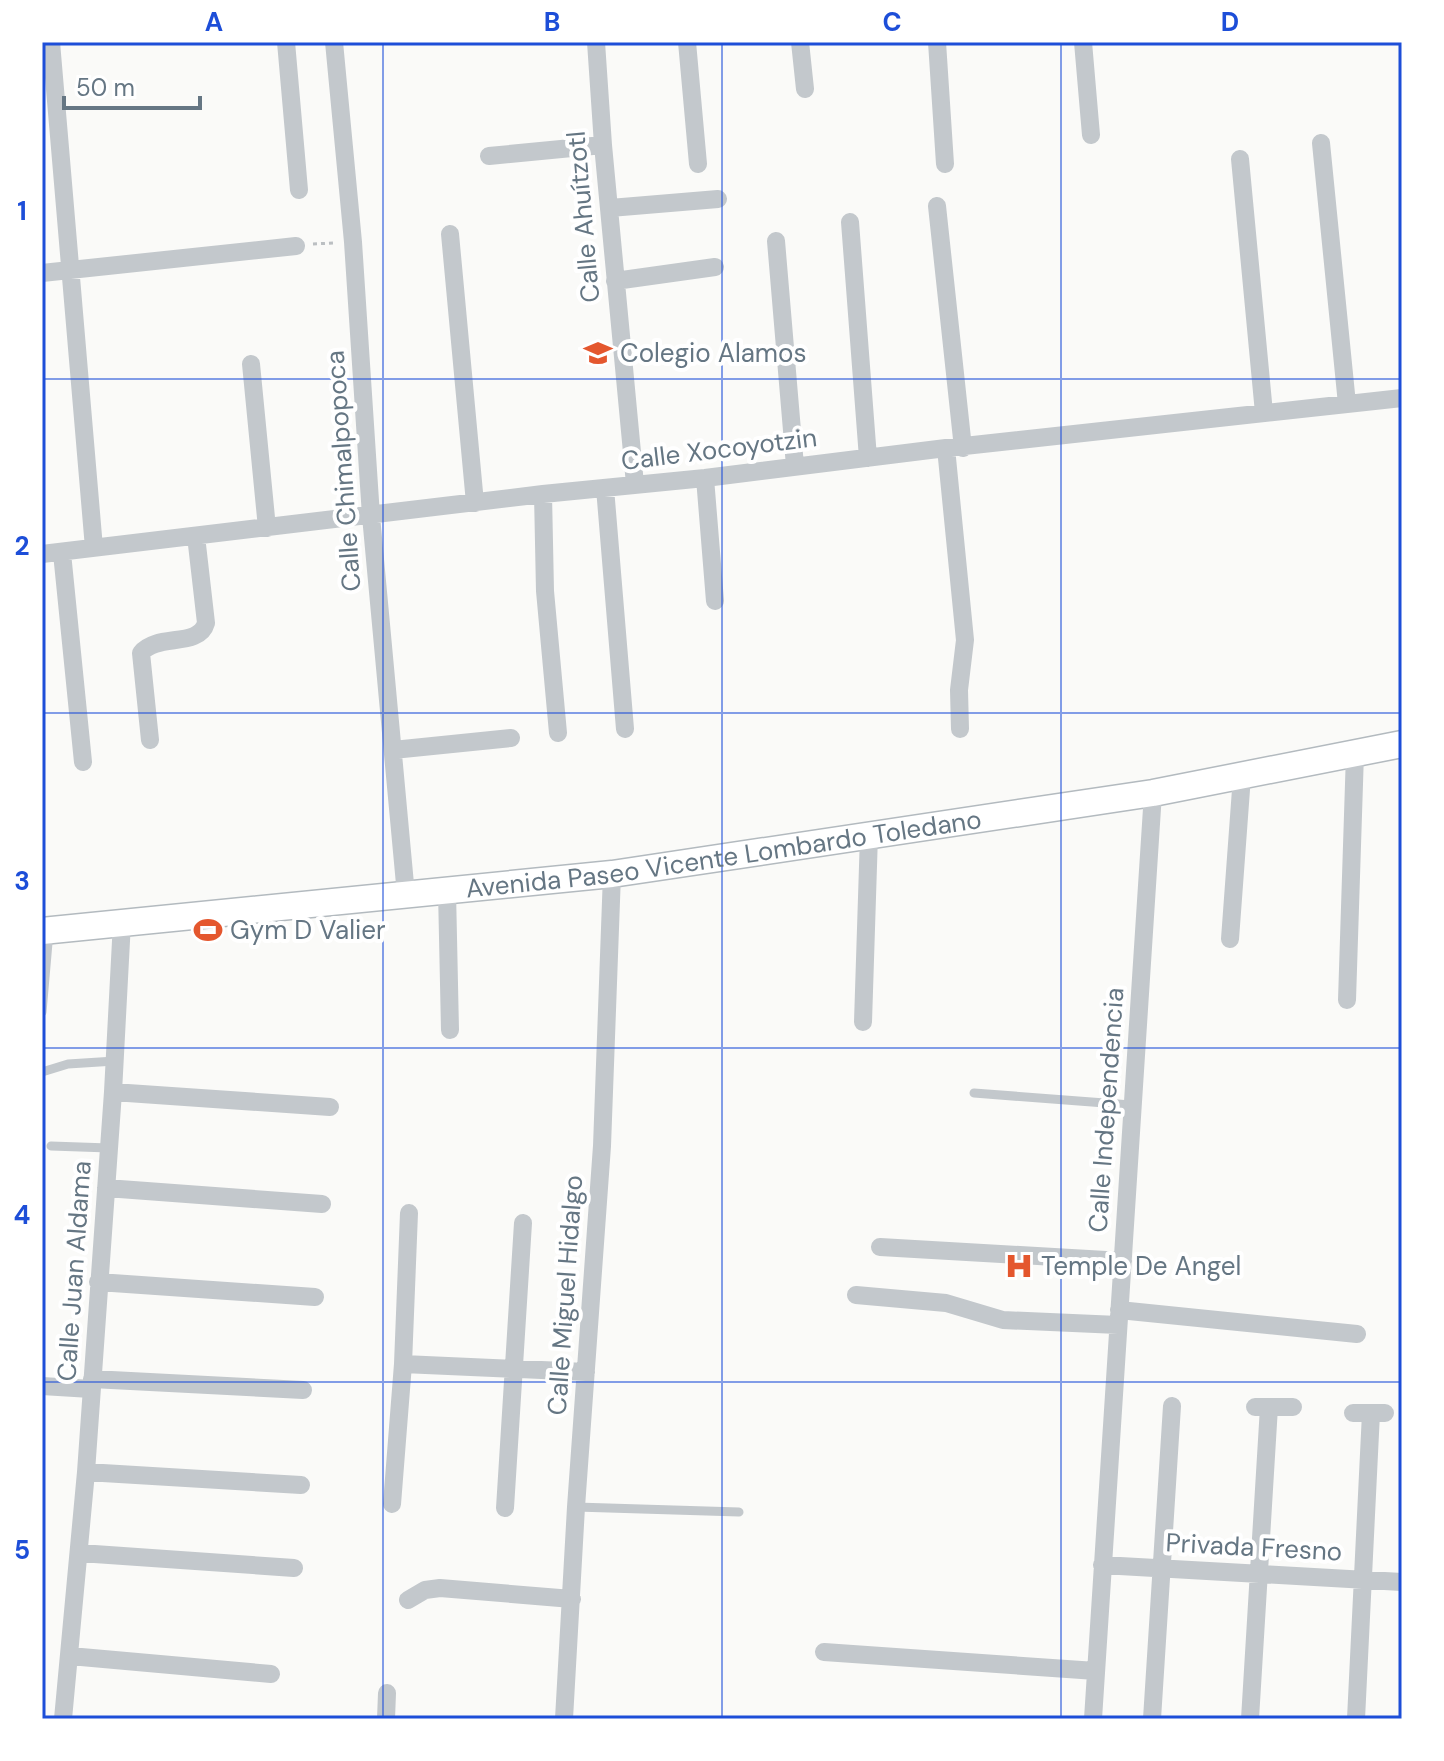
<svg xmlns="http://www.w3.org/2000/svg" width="1444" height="1761" viewBox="0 0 1444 1761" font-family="'DM Sans',sans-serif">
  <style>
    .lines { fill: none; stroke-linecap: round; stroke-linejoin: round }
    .secondary-casing { stroke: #b3babf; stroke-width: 29 }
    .path { stroke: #bbbfc2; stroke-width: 3; stroke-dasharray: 4 4; stroke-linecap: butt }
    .service { stroke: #c3c8cc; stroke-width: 9 }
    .minor { stroke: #c3c8cc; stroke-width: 18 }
    .secondary { stroke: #fff; stroke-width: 26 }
    .grid { fill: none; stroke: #1d4ed8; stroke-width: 2; stroke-opacity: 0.55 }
    .labels { text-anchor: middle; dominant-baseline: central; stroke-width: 8; stroke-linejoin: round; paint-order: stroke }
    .street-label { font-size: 26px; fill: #657683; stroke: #fff }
    .poi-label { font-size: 26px; fill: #657683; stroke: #fff; text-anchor: start }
    .neatline { fill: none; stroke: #1d4ed8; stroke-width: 3 }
    .grid-label { font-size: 26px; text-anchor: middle; font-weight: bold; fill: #1d4ed8 }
  </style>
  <rect width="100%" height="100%" fill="#fafaf8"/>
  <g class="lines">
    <defs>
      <g id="secondary">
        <path id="s1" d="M42 931 612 874 1153 793 1402 744"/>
      </g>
    </defs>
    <use href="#secondary" class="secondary-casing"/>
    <path class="path" d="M313 244 333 243"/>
    <path class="service" d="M42 1012 49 931
      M42 1072 68 1064 115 1061
      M974 1093 1131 1105
      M51 1146 109 1148
      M576 1507 739 1512"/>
    <path class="minor" d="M51 42 94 548
      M286 42 299 190
      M334 42 353 242 371 516 406 895
      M596 42 603 145 635 484
      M687 42 698 164
      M800 42 805 89
      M937 42 945 164
      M1083 42 1091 135
      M1321 143 1347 404
      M489 156 603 145
      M1240 159 1264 413
      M937 206 963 448
      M610 208 718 199
      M850 222 868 458
      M450 234 475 503
      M776 241 795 466
      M42 273 296 246
      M615 281 715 267
      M251 364 267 528
      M946 448 965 640 959 690 960 729
      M705 478 715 601
      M605 488 625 729
      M543 494 545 591 558 733
      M62 553 83 762
      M42 554 543 494 705 478 946 448 1402 398
      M150 740 141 653C157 633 199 648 206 623L196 536
      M393 750 511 738
      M447 891 450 1030
      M1230 939 1242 776
      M1347 1000 1355 753
      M863 1022 869 835
      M113 1092 330 1107
      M106 1188 322 1204
      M880 1247 1123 1261
      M98 1282 315 1297
      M856 1295 946 1303 1003 1320 1118 1325
      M1119 1310 1357 1334
      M403 1364 586 1372
      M92 1379 303 1390
      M42 1386 91 1389
      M1255 1407H1293
      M1353 1413H1385
      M86 1472 301 1485
      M392 1504 403 1364 409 1213
      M505 1508 523 1223
      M80 1553 294 1568
      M1102 1565 1402 1582
      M408 1600 425 1590 440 1588 572 1599
      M824 1652 1096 1671
      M70 1656 271 1674
      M63 1719 86 1472 113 1092 122 922
      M386 1719 387 1693
      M564 1719 576 1507 602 1146 612 874
      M1093 1719 1153 793
      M1152 1719 1172 1406
      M1250 1719 1269 1407
      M1356 1719 1371 1413"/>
    <use href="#secondary" class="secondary"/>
  </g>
  <path class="grid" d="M383 42V1719M722 42V1719M1061 42V1719M42 379H1402M42 713H1402M42 1048H1402M42 1382H1402"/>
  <defs>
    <symbol id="school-bare" viewBox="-9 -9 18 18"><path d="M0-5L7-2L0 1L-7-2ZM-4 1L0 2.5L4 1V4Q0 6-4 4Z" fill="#e4572e" stroke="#fff" stroke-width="2.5" paint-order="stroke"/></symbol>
    <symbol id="stadium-bare" viewBox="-9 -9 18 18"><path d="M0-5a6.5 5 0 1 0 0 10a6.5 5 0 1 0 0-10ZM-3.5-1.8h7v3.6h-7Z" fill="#e4572e" stroke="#fff" stroke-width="2.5" paint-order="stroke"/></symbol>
    <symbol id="hospital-bare" viewBox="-9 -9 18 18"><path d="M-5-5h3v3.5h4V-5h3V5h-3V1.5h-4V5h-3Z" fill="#e4572e" stroke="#fff" stroke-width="2.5" paint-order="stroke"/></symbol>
  </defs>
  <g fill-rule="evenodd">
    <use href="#school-bare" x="578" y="333" width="40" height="40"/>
    <use href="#stadium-bare" x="188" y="910" width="40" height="40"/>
    <use href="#hospital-bare" x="999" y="1246" width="40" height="40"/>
  </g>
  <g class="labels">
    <g class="street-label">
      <text transform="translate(583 217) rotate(-95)">Calle Ahuítzotl</text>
      <text transform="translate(719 449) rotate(-7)">Calle Xocoyotzin</text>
      <text transform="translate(343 471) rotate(-94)">Calle Chimalpopoca</text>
      <text stroke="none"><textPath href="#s1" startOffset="686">Avenida Paseo Vicente Lombardo Toledano</textPath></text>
      <text transform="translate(1106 1110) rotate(-86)">Calle Independencia</text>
      <text transform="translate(74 1271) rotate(-86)">Calle Juan Aldama</text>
      <text transform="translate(565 1295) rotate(-86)">Calle Miguel Hidalgo</text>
      <text transform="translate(1254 1547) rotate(3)">Privada Fresno</text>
    </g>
    <g class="poi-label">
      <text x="620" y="353">Colegio Alamos</text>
      <text x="230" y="930">Gym D Valier</text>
      <text x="1041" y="1266">Temple De Angel</text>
    </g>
  </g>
  <rect width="1444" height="1761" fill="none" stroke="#ffffff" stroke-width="88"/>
  <path d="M64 96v12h136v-12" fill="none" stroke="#657683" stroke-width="4"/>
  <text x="76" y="96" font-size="24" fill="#657683" stroke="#ffffff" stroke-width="6" paint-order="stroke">50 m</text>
  <rect x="44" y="44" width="1356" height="1673" class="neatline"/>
  <g class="grid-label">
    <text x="214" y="31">A</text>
    <text x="552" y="31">B</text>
    <text x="892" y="31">C</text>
    <text x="1230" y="31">D</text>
    <text x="22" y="220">1</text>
    <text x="22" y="555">2</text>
    <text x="22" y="890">3</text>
    <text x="22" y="1224">4</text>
    <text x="22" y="1559">5</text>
  </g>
</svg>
